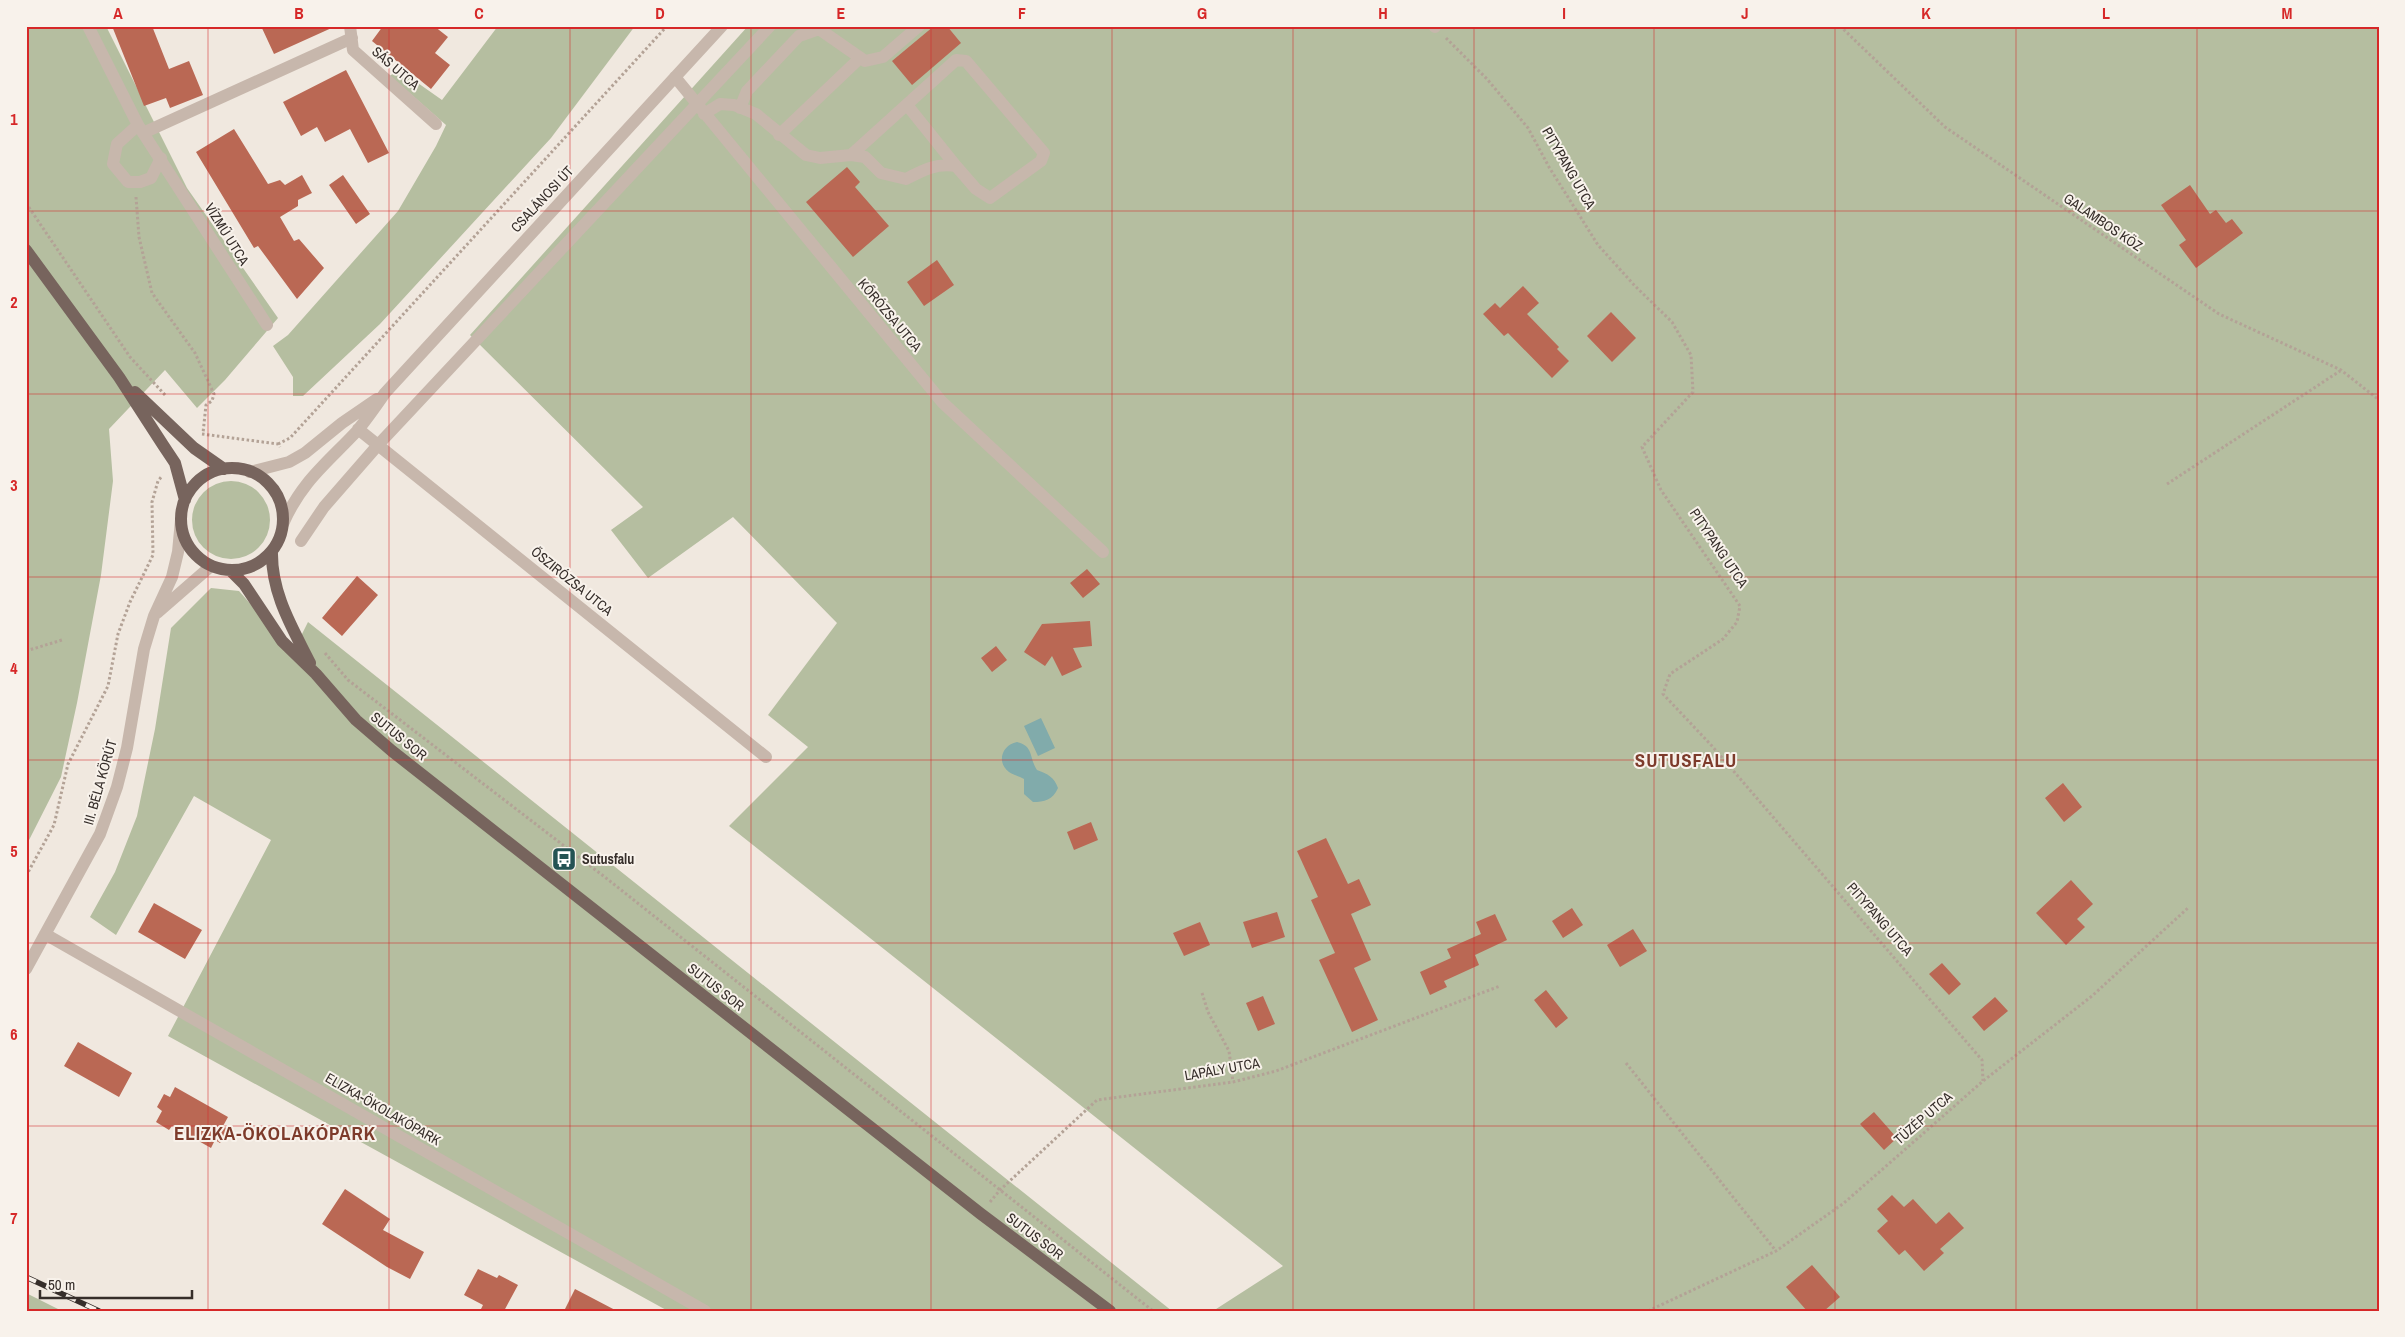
<svg xmlns="http://www.w3.org/2000/svg" width="2405" height="1337" viewBox="0 0 2405 1337" font-family="'Archivo Narrow',sans-serif">
  <style>
    .green { fill: #b5bea0 }
    .water { fill: #81abab }
    .building { fill: #ba6854 }
    .lines { fill: none; stroke-linecap: round; stroke-linejoin: round }
    .path { stroke: #b3a296; stroke-width: 3; stroke-dasharray: 2.5 2.5; stroke-linecap: butt }
    .minor { stroke: #c7b7ac; stroke-width: 12 }
    .major { stroke: #77645d; stroke-width: 12 }
    .rail-casing { stroke: #362e2a; stroke-width: 5.5 }
    .rail { stroke: #f8f2eb; stroke-width: 4; stroke-dasharray: 11; stroke-linecap: butt }
    .grid { fill: none; stroke: #d62828; stroke-width: 1; stroke-opacity: 0.55 }
    .labels { text-anchor: middle; dominant-baseline: central; stroke-width: 4; stroke-linejoin: round; paint-order: stroke }
    .street-label { font-size: 14px; fill: #362e2a; stroke: #f8f2eb }
    .poi-label { font-size: 14px; font-weight: bold; fill: #362e2a; stroke: #f8f2eb; text-anchor: start }
    .district-label { font-size: 19px; font-weight: bold; letter-spacing: 1px; fill: #7d3b2b; stroke: #f8f2eb }
    .neatline { fill: none; stroke: #d62828; stroke-width: 2 }
    .grid-label { font-size: 16px; text-anchor: middle; font-weight: bold; fill: #d62828 }
  </style>
  <rect width="100%" height="100%" fill="#f0e8df"/>
  <path class="green" d="M26 26H106L187 188 278 318 225 380 197 408 165 370 109 429 113 481 101 575 77 703 61 777 26 846Z
    M498 26H635L551 138 380 324 303 396H293V377L273 346 288 335 398 211 436 146 446 125 390 76 398 69 442 100Z
    M748 26H2379V1311H1213L1283 1266 729 826 808 747 768 715 837 623 733 517 648 578 611 530 643 507 470 335Z
    M192 520a39 39 0 1 1 78 0a39 39 0 1 1-78 0Z
    M211 588 239 591 293 652 308 622 1172 1311H668L168 1036 271 840 194 796 116 935 90 917 115 872 137 816 155 729 171 628Z
    M26 1293 62 1311H26Z"/>
  <path class="water" d="M1041 718 1055 748 1038 756 1024 726Z
    M1017 742C1034 746 1029 758 1037 770 1048 774 1054 777 1058 788 1053 800 1044 802 1033 802L1024 794V779C1019 776 1013 775 1009 772 996 762 1002 745 1017 742Z"/>
  <path class="building" d="M112 26H152L169 69 189 61 203 95 170 108 166 98 144 106Z
    M261 26H336L274 54Z
    M383 26H434L448 37 435 53 450 65 431 89 372 41Z
    M934 26H947L961 43 912 85 892 61Z
    M346 70 389 153 368 163 350 129 325 142 317 127 301 136 283 102Z
    M234 129 268 184 280 180 285 185 302 175 312 193 298 200V206L280 217 294 241 299 239 324 268 297 299 258 246 254 248 196 152Z
    M847 167 860 182 855 187 889 226 853 257 806 202Z
    M343 175 370 214 356 224 329 185Z
    M2190 185 2210 214 2216 210 2226 223 2232 219 2243 233 2196 268 2179 245 2186 240 2161 205Z
    M937 260 954 285 924 306 907 282Z
    M1523 286 1539 303 1527 314 1559 347 1557 349 1569 361 1552 378 1508 333 1504 336 1483 314 1495 303 1500 308Z
    M1611 312 1636 338 1612 362 1587 336Z
    M1087 569 1100 584 1083 598 1070 583Z
    M357 576 378 595 342 636 322 618Z
    M1090 621 1092 646 1073 648 1082 667 1062 676 1052 656 1045 666 1024 652 1042 624Z
    M996 646 1007 660 992 672 981 658Z
    M2063 783 2082 807 2064 822 2045 798Z
    M1091 822 1098 840 1074 850 1067 832Z
    M1326 838 1348 884 1359 879 1371 905 1351 914 1371 960 1354 968 1378 1020 1352 1032 1319 960 1335 953 1311 900 1318 897 1297 851Z
    M2071 880 2093 904 2077 919 2085 927 2066 945 2036 913Z
    M154 903 202 930 185 959 138 932Z
    M1572 908 1583 925 1563 938 1552 921Z
    M1277 912 1285 937 1252 948 1243 922Z
    M1495 914 1507 940 1475 955 1479 965 1444 981 1447 987 1430 995 1420 972 1451 958 1447 949 1481 934 1476 922Z
    M1200 922 1210 945 1184 956 1173 933Z
    M1633 929 1647 951 1620 967 1607 945Z
    M1942 963 1961 984 1949 995 1929 974Z
    M1546 990 1568 1018 1556 1028 1534 1000Z
    M1263 996 1275 1024 1258 1031 1246 1003Z
    M1995 997 2008 1011 1984 1031 1972 1017Z
    M78 1042 132 1073 119 1097 64 1066Z
    M175 1087 228 1117 223 1126 228 1129 220 1143 215 1140 211 1148 172 1126 169 1130 156 1122 162 1111 157 1107 164 1094 170 1097Z
    M1874 1112 1897 1138 1884 1150 1860 1124Z
    M345 1189 390 1219 383 1230 424 1252 410 1279 387 1267 322 1224Z
    M1892 1195 1904 1207 1913 1199 1936 1224 1949 1212 1964 1228 1940 1249 1944 1253 1924 1271 1905 1250 1899 1255 1877 1231 1888 1221 1877 1209Z
    M1812 1265 1840 1297 1824 1311H1807L1786 1287Z
    M478 1269 497 1278 499 1275 518 1285 504 1311H480L483 1305 464 1295Z
    M575 1289 617 1311H564Z"/>
  <g class="lines">
    <path class="path" d="M1840 26 1945 127 2219 314 2341 370 2379 400
      M1446 38 1487 79 1528 128 1549 167 1598 245 1635 286 1672 322 1691 355 1693 392 1642 447 1661 490 1740 606 1737 622 1723 639 1670 674 1663 694 1712 746 1982 1060 1983 1081
      M136 197 139 237 152 293 195 353 214 394 212 401 206 405 203 433
      M26 203 130 357 166 396
      M202 434 278 444 280 447
      M278 444 290 438 667 26
      M2167 484 2340 371
      M26 651 62 640
      M325 653 348 680 606 878 1153 1311
      M26 876 54 825 68 764 108 686 118 634 130 602 153 555 152 502 158 481 162 476
      M1202 993 1208 1012 1229 1051 1233 1082
      M1626 1063 1776 1251
      M990 1202 1000 1190 1097 1100 1233 1082 1276 1071 1500 986
      M1648 1311 1776 1251 1844 1203 1983 1081 2092 996 2189 907"/>
    <path class="minor" d="M88 26 138 125 267 325
      M350 26 353 50 436 124
      M1434 26 1435 27
      M675 77 942 402 1103 552
      M907 105 956 166
      M740 108 747 91 799 36 819 29 865 61 883 57 919 26
      M704 114 720 104 734 105 756 114 806 155 820 158 851 155 865 157 881 173 906 179C923 170 936 163 956 166L976 189 990 198 1041 161 1044 153 966 61 956 60 851 155
      M138 125 117 144 113 164 128 182H140L151 178 161 158
      M143 133 352 38
      M779 135 860 58
      M358 429 766 757
      M250 472 289 462 305 453 342 423 377 399
      M283 524C301 482 327 463 357 431 367 419 376 406 385 393L722 26
      M301 541 324 507 378 445 770 26
      M157 613 211 566
      M45 934 705 1311
      M26 969 100 834 117 787 127 748 144 649 154 616 172 577 178 552 181 520"/>
    <path class="major" d="M26 250 119 377 163 445 175 463 185 500
      M135 392 194 448 224 469
      M181 519a51 51 0 1 1 102 0a51 51 0 1 1-102 0Z
      M272 551C271 593 292 627 310 663
      M230 570 244 584 282 641 316 674 356 720 392 751 981 1214 1110 1311"/>
    <defs>
      <path id="rail" d="M26 1277 99 1311"/>
    </defs>
    <use href="#rail" class="rail-casing"/>
    <use href="#rail" class="rail"/>
  </g>
  <path class="grid" d="M208 26V1311M389 26V1311M570 26V1311M751 26V1311M931 26V1311M1112 26V1311M1293 26V1311M1474 26V1311M1654 26V1311M1835 26V1311M2016 26V1311M2197 26V1311M26 211H2379M26 394H2379M26 577H2379M26 760H2379M26 943H2379M26 1126H2379"/>
  <defs>
    <symbol id="bus-square" viewBox="-11 -11 22 22"><rect x="-9" y="-9" width="18" height="18" rx="4" fill="#245354" stroke="#f8f2eb"/><path d="M-5-6H5V4H4V6H2V4H-2V6H-4V4H-5ZM-3.5-4V0h7V-4ZM-3.5 1.2v1.5H-2V1.2ZM2 1.2v1.5H3.5V1.2Z" fill="#fff"/></symbol>
  </defs>
  <g fill-rule="evenodd">
    <use href="#bus-square" x="550" y="845" width="28" height="28"/>
  </g>
  <g class="labels">
    <g class="street-label">
      <text transform="translate(396 68) rotate(41)">SÁS UTCA</text>
      <text transform="translate(1569 168) rotate(60)">PITYPANG UTCA</text>
      <text transform="translate(542 199) rotate(-47)">CSALÁNOSI ÚT</text>
      <text transform="translate(2103 222) rotate(34)">GALAMBOS KÖZ</text>
      <text transform="translate(227 234) rotate(58)">VÍZMŰ UTCA</text>
      <text transform="translate(890 315) rotate(50)">KŐRÓZSA UTCA</text>
      <text transform="translate(1719 548) rotate(56)">PITYPANG UTCA</text>
      <text transform="translate(572 581) rotate(39)">ŐSZIRÓZSA UTCA</text>
      <text transform="translate(399 736) rotate(39)">SUTUS SOR</text>
      <text transform="translate(100 782) rotate(-74)">III. BÉLA KÖRÚT</text>
      <text transform="translate(1880 919) rotate(49)">PITYPANG UTCA</text>
      <text transform="translate(716 987) rotate(38)">SUTUS SOR</text>
      <text transform="translate(1222 1069) rotate(-10)">LAPÁLY UTCA</text>
      <text transform="translate(383 1109) rotate(30)">ELIZKA-ÖKOLAKÓPARK</text>
      <text transform="translate(1923 1118) rotate(-41)">TÜZÉP UTCA</text>
      <text transform="translate(1035 1236) rotate(37)">SUTUS SOR</text>
    </g>
    <g class="poi-label">
      <text x="582" y="859">Sutusfalu</text>
    </g>
    <g class="district-label">
      <text x="1686" y="760">SUTUSFALU</text>
      <text x="275" y="1133">ELIZKA-ÖKOLAKÓPARK</text>
    </g>
  </g>
  <rect width="2405" height="1337" fill="none" stroke="#f8f2eb" stroke-width="55"/>
  <path d="M40 1290v8h152v-8" fill="none" stroke="#362e2a" stroke-width="2.5"/>
  <text x="48" y="1290" font-size="15" fill="#362e2a" stroke="#f8f2eb" stroke-width="4" paint-order="stroke">50 m</text>
  <rect x="28" y="28" width="2350" height="1282" class="neatline"/>
  <g class="grid-label">
    <text x="118" y="19">A</text>
    <text x="299" y="19">B</text>
    <text x="479" y="19">C</text>
    <text x="660" y="19">D</text>
    <text x="841" y="19">E</text>
    <text x="1022" y="19">F</text>
    <text x="1202" y="19">G</text>
    <text x="1383" y="19">H</text>
    <text x="1564" y="19">I</text>
    <text x="1745" y="19">J</text>
    <text x="1926" y="19">K</text>
    <text x="2106" y="19">L</text>
    <text x="2287" y="19">M</text>
    <text x="14" y="125">1</text>
    <text x="14" y="308">2</text>
    <text x="14" y="491">3</text>
    <text x="14" y="674">4</text>
    <text x="14" y="857">5</text>
    <text x="14" y="1040">6</text>
    <text x="14" y="1224">7</text>
  </g>
</svg>
